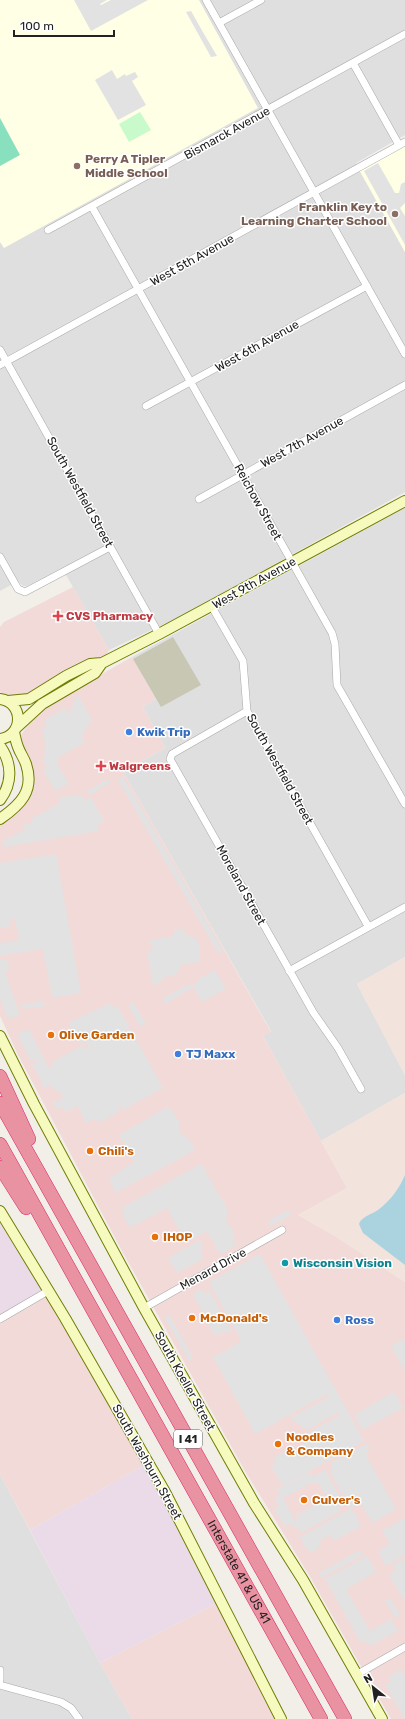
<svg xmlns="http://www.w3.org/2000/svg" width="405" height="1719" viewBox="0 0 405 1719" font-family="Rubik,sans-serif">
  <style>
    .residential { fill: #e0dfdf }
    .commercial { fill: #f2dad9 }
    .industrial { fill: #ebdbe8 }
    .education { fill: #ffffe5 }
    .military { fill: #f3e3dd }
    .construction { fill: #c7c7b4 }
    .park { fill: #c8facc }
    .pitch { fill: #88e0be }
    .parking { fill: #e2e2e2; fill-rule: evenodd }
    .water { fill: #aad3df }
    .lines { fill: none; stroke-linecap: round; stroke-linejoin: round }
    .street-casing { stroke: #a9a9a9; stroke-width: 8 }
    .secondary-casing { stroke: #707d05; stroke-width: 12 }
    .highway-casing { stroke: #dc2a67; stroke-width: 14 }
    .street { stroke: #fff; stroke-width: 7 }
    .secondary { stroke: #f7fabf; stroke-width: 10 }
    .highway { stroke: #e892a2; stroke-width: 13 }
    .education-dot { fill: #8d6e63; stroke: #fff; stroke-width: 1.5 }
    .health-dot { fill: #e0444e; stroke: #fff; stroke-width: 1.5 }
    .shop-dot { fill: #3f7fe0; stroke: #fff; stroke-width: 1.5 }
    .food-dot { fill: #e8710a; stroke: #fff; stroke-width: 1.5 }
    .culture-dot { fill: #0f9aa8; stroke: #fff; stroke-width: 1.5 }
    .labels { text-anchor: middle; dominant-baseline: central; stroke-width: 3; stroke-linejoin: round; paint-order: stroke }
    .shield { fill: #fff; stroke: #646464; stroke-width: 1 }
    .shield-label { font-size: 11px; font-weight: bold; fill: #222 }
    .street-label { font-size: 12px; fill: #222; stroke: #fff }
    .education-label { font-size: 12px; font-weight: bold; fill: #785e54; stroke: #fff; text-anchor: start }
    .health-label { font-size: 12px; font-weight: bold; fill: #be3a42; stroke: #fff; text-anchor: start }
    .shop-label { font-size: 12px; font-weight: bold; fill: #366cbe; stroke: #fff; text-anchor: start }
    .food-label { font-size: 12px; font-weight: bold; fill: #c56008; stroke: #fff; text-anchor: start }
    .culture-label { font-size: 12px; font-weight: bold; fill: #0d838f; stroke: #fff; text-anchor: start }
  </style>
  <rect width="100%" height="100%" fill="#f2efe9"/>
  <path class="residential" d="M0 0H405V135L356 163 405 252V492L175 619 109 650 62 568 27 586H23L18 581 0 591Z
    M405 508V957L357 984 405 1075V1093L321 1141 263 1036 271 1031 123 772 165 748 143 707 156 699 132 657Z
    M0 1474 100 1663 132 1719H0Z"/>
  <path class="commercial" d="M73 587 109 650 102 663 37 695 5 700 0 691V627L4 622Z
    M132 657 156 699 143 707 165 748 123 772 271 1032 263 1036 347 1188 298 1215 335 1236 405 1282V1719H391L309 1575 245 1471 122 1251 18 1055 0 1016V825L18 813 24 806 28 799 34 780 31 765 22 746 21 735 31 721 51 703Z
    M48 1291 148 1463 30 1530 0 1474V1319Z
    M221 1601 281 1719H132L100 1663Z"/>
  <path class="industrial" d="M0 1212 48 1291 0 1319Z
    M148 1463 221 1601 100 1663 30 1530Z"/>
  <path class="education" d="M0 0H199L258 108 4 248 0 242Z
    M405 142V252L358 168Z"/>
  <path class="military" d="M405 957V1075L357 984Z
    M405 1093V1282L335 1236 298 1215 347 1188 321 1141Z"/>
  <path class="construction" d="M173 637 201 685 161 707 133 659Z"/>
  <path class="park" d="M140 112 151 130 129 142 119 124Z"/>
  <path class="pitch" d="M0 118 20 155 0 166Z"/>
  <path class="parking" d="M74 0H107L100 4 101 5 111 0H148L91 31Z
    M191 11 204 34 217 56 211 57 186 12Z
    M112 70 117 79 125 74 126 76 135 72 138 77 132 81 146 105 118 120 95 80Z
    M378 163 395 193H399L401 184 405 182V203L400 208 405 216V245L364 171Z
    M79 696 92 721 89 723 82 736 85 742 59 757 57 764 69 784 55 791 43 770 49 767 44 765 45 743 42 728 47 727 44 720 65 708 68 713 70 712 75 699Z
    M123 777 223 951 218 953 118 780Z
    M106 780 112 782 91 794 85 792Z
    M84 795V801L91 797 104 821 97 825 99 831 4 847 3 841 24 830 23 825 31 823V819L60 803 59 797Z
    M56 854 81 993 52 998 43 949 0 956V943L19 940 15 919 10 920 11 926 0 928V863Z
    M184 929 185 934 197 939V944L200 943V962L181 965 176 975 165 977 159 984 153 985 147 952 152 951 150 940 174 936 173 931Z
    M0 960H8L9 970 5 973 20 1015 8 1019 0 999Z
    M215 970 226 989 202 1002 192 985 198 982 197 980Z
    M190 984 192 988 165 1004 163 998Z
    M42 1001 46 1006 24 1009 21 1005Z
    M133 1002 146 1024 140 1027 128 1005Z
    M110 1003 112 1007 117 1005 163 1088 123 1110 120 1105 118 1107 120 1111 99 1123 96 1119 86 1123 77 1106 65 1112 63 1107 57 1110 53 1103 63 1098 62 1095 50 1085 45 1088 32 1064 37 1061 36 1059 31 1061 17 1034 29 1029 48 1067 53 1068 51 1063 83 1045 86 1049 88 1048 85 1041 80 1044 68 1023Z
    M167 1107 176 1115V1120H179V1132L189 1139 193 1145 194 1151 115 1193 111 1182 108 1179 134 1162 119 1135Z
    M201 1164 205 1168 208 1179 211 1178 215 1190 219 1192 217 1194 225 1203V1208H228L226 1222 230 1225 229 1227 233 1230V1241L237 1245 221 1254 216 1249 214 1241 208 1236 210 1234 206 1232 186 1243 167 1208 130 1228 122 1214 125 1212 121 1208Z
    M288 1210 291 1215 271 1226 268 1221Z
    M200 1240 202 1245 201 1254 203 1259 177 1273 168 1258Z
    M260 1254 364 1441 282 1486 271 1466 276 1464 273 1458 294 1447 297 1452 301 1449 310 1432 340 1415 338 1412 307 1430 290 1418 329 1397 327 1394 255 1434 213 1357 239 1343 240 1338 209 1282Z
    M201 1289 205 1294 209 1290 232 1331 214 1335 193 1294Z
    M169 1314 192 1356 190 1362 165 1318Z
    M403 1339 405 1343V1371L391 1346Z
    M394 1392 403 1408 362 1430 354 1415Z
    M367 1444 369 1448 367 1457 396 1509 372 1523 361 1503 350 1509 329 1470 333 1468 330 1463Z
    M325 1470 343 1502 338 1505 341 1511 301 1533 298 1528 288 1524 284 1526 274 1509 279 1506 275 1498 282 1494 275 1491 307 1473 314 1476ZM313 1482 320 1485 330 1502 326 1505 323 1501 296 1515 299 1520 296 1522 283 1498Z
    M350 1509H352L361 1526 334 1541 330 1535 319 1541 321 1547 309 1553 300 1537Z
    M405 1518V1555L386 1566 378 1551 390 1544 382 1531Z
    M360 1550 363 1555 322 1578 319 1573Z
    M367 1556 376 1572 346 1589 370 1631 391 1619 398 1631 370 1646 367 1641 361 1643 325 1579Z
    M405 1558V1602L389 1575 396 1571 393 1565Z
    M390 1598 400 1615 395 1618 385 1601Z
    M401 1669 405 1675V1719L385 1685 391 1682 388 1677Z"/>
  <path class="water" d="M405 1175V1265L363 1233 359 1224C361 1217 372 1214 378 1210 391 1200 399 1189 405 1175Z"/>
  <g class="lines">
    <defs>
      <path id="street" d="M206 0 405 354
        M219 23 261 0
        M353 63 399 145
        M92 207 332 633 335 644 337 685 405 804
        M48 230 405 34
        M0 350 159 634
        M0 365 405 142
        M146 406 367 286
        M199 499 405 385
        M0 557 18 589 25 592 110 547
        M212 607 243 661 247 711 368 926
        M247 711 172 754 170 759 313 1012 338 1048 361 1089
        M289 971 405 907
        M144 1308 282 1230
        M0 1319 48 1291
        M0 1670V1680
        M356 1675 405 1647
        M0 1685 61 1702 71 1708 79 1719"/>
      <path id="secondary" d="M0 699C24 702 24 736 0 739
        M8 701 29 699 66 676 90 664 102 663 159 634 405 501
        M17 727 42 704 95 673 102 663
        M0 746C12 763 13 783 0 800
        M0 819C20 805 35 791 26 764 24 758 20 753 18 747 16 742 15 737 14 732
        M0 1036 34 1104 144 1308 254 1503 303 1580 382 1719
        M0 1211 65 1318 165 1492 281 1719"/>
      <g id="highway">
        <path d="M0 1076 29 1139"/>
        <path d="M0 1103 345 1719"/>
        <path id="s1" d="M0 1144 321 1719"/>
        <path d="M0 1167 26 1208"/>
      </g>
    </defs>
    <use href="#street" class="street-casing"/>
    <use href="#secondary" class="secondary-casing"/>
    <use href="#highway" class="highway-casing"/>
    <use href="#street" class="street"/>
    <use href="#secondary" class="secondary"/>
    <use href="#highway" class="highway"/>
  </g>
  <g class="education-dot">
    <circle cx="77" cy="166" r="4"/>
    <circle cx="395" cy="214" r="4"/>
  </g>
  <g class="health-dot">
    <path d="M56 610h4v4h4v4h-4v4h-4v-4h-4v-4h4z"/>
    <path d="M99 760h4v4h4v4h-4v4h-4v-4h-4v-4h4z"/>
  </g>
  <g class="shop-dot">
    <circle cx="129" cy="732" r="4"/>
    <circle cx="178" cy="1054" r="4"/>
    <circle cx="337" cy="1320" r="4"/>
  </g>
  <g class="food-dot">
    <circle cx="51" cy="1035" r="4"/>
    <circle cx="90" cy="1151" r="4"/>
    <circle cx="155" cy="1237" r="4"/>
    <circle cx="192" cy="1318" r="4"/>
    <circle cx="278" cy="1444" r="4"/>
    <circle cx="304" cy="1500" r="4"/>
  </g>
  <circle class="culture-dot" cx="285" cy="1263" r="4"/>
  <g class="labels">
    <rect class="shield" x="174" y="1430" width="28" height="18" rx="3"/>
    <g class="shield-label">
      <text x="188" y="1439">I 41</text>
    </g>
    <g class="street-label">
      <text transform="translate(227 133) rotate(-29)">Bismarck Avenue</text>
      <text transform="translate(192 260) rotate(-29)">West 5th Avenue</text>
      <text transform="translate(257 346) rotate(-29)">West 6th Avenue</text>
      <text transform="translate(302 442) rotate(-29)">West 7th Avenue</text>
      <text transform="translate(80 492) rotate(61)">South Westfield Street</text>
      <text transform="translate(258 502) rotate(61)">Reichow Street</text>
      <text transform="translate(254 583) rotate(-29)">West 9th Avenue</text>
      <text transform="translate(280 769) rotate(61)">South Westfield Street</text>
      <text transform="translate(241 885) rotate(61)">Moreland Street</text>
      <text transform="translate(213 1269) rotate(-29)">Menard Drive</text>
      <text transform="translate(185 1381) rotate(61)">South Koeller Street</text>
      <text transform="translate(147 1462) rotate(61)">South Washburn Street</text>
      <text stroke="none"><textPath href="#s1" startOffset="490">Interstate 41 &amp; US 41</textPath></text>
    </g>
    <g class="education-label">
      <text x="85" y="159">Perry A Tipler<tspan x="85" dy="14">Middle School</tspan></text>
      <text x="387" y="207" text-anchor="end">Franklin Key to<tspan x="387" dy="14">Learning Charter School</tspan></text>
    </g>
    <g class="health-label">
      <text x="66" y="616">CVS Pharmacy</text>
      <text x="109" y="766">Walgreens</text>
    </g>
    <g class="shop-label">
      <text x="137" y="732">Kwik Trip</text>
      <text x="186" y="1054">TJ Maxx</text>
      <text x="345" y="1320">Ross</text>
    </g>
    <g class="food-label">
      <text x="59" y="1035">Olive Garden</text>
      <text x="98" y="1151">Chili's</text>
      <text x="163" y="1237">IHOP</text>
      <text x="200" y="1318">McDonald's</text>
      <text x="286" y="1437">Noodles<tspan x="286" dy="14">&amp; Company</tspan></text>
      <text x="312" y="1500">Culver's</text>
    </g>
    <g class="culture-label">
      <text x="293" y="1263">Wisconsin Vision</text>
    </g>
  </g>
  <g transform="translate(373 1687) rotate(330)" stroke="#ffffff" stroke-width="3" paint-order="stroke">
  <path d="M0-3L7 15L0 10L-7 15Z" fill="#222222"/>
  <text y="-6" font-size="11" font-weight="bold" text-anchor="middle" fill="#222222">N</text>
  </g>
  <path d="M14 30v6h100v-6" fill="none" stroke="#222222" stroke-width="2"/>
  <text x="20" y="30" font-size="12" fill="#222222" stroke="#ffffff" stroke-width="3" paint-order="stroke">100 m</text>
</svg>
